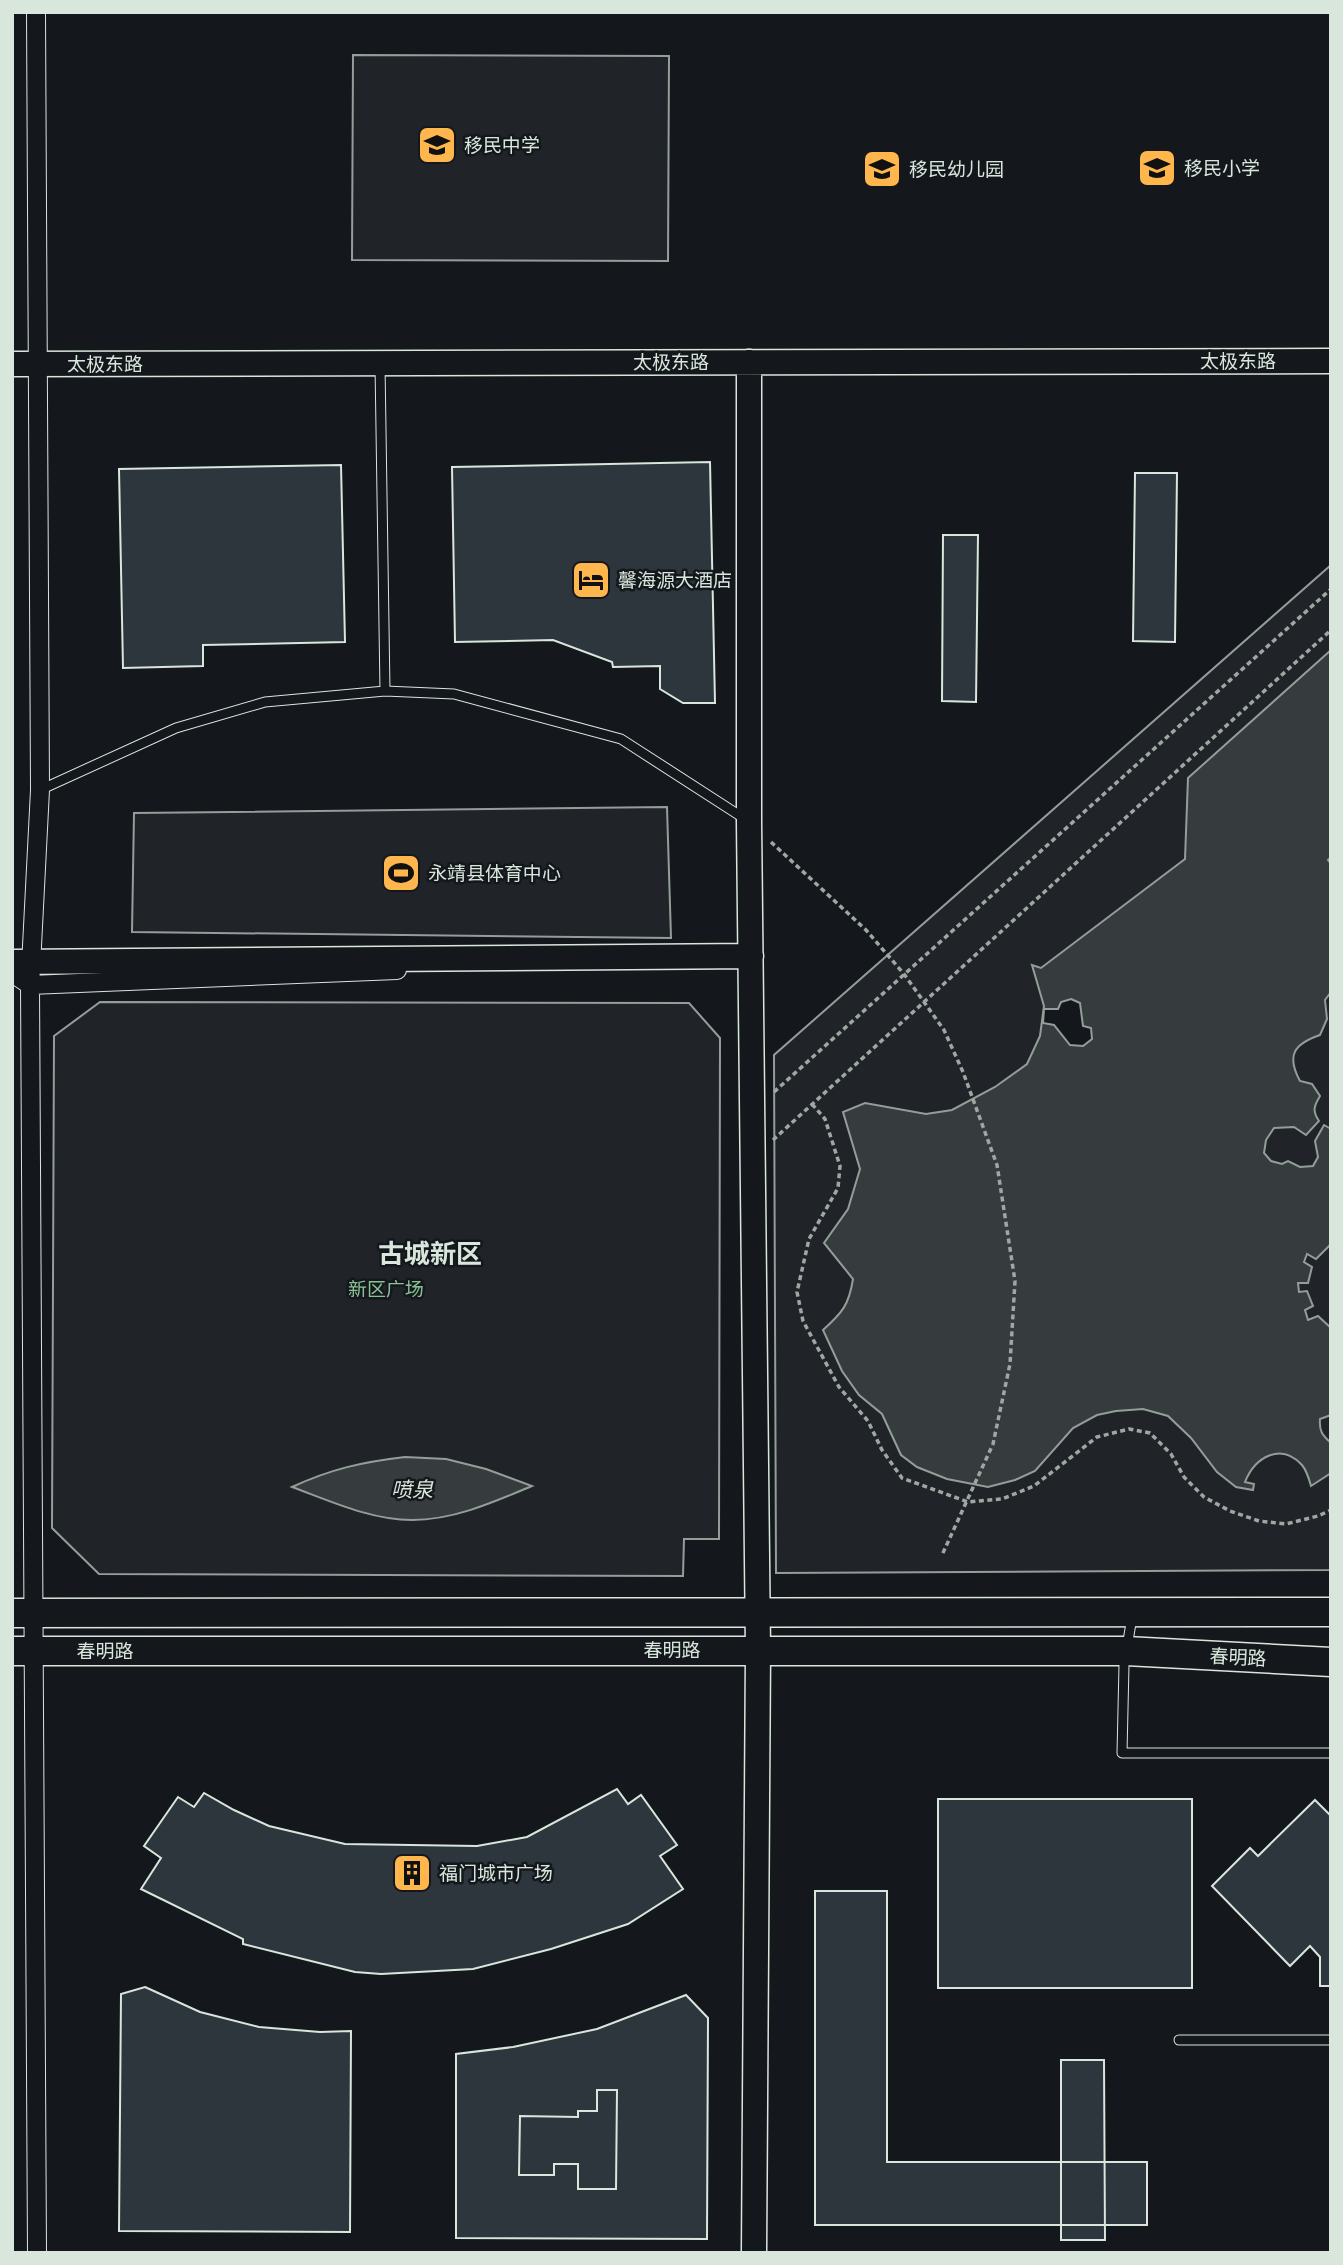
<svg xmlns="http://www.w3.org/2000/svg" width="1343" height="2265" viewBox="0 0 1343 2265" font-family="'Public Sans','Noto Sans SC',sans-serif">
  <style>
    .green { fill: #202428; stroke: #939e99; stroke-width: 2 }
    .water { fill: #363b3e; stroke: #939e99; stroke-width: 2 }
    .pier { fill: #14181c; stroke: #939e99; stroke-width: 2 }
    .building { fill: #2c363c; stroke: #d8e6dc; stroke-width: 2 }
    .lines { fill: none; stroke-linecap: round; stroke-linejoin: round }
    .lane-casing { stroke: #d8e6dc; stroke-width: 11 }
    .street-casing { stroke: #d8e6dc; stroke-width: 20 }
    .secondary-casing { stroke: #d8e6dc; stroke-width: 27 }
    .primary-casing { stroke: #d8e6dc; stroke-width: 31 }
    .path { stroke: #9da8a2; stroke-width: 3.5; stroke-dasharray: 5 3.5; stroke-linecap: butt }
    .lane { stroke: #14181c; stroke-width: 9 }
    .street { stroke: #14181c; stroke-width: 18 }
    .secondary { stroke: #14181c; stroke-width: 24 }
    .primary { stroke: #14181c; stroke-width: 28 }
    .labels { text-anchor: middle; dominant-baseline: central; stroke-width: 5; stroke-linejoin: round; paint-order: stroke }
    .poi-label { font-size: 19px; fill: #d8e6dc; stroke: #14181c; text-anchor: start }
    .street-label { font-size: 19px; fill: #d8e6dc; stroke: #14181c }
    .park-label { font-size: 19px; fill: #8ac095; stroke: #14181c }
    .water-label { font-size: 21px; font-style: italic; fill: #d8e6dc; stroke: #14181c }
    .district-label { font-size: 26px; font-weight: bold; fill: #d8e6dc; stroke: #14181c }
  </style>
  <rect width="100%" height="100%" fill="#14181c"/>
  <path class="green" d="M353 55 669 56 668 261 352 260Z
    M1331 565V1570L776 1573 774 1055Z
    M667 807 671 938 132 932 134 813Z
    M100 1002 689 1003 720 1038 719 1539H684L683 1576 99 1574 52 1528 54 1036Z"/>
  <path class="water" d="M1331 650V857L1328 860 1331 864V992L1325 1000 1327 1019 1320 1035C1294 1044 1286 1055 1300 1081L1312 1084 1320 1096C1314 1106 1312 1111 1319 1121L1306 1135 1294 1127 1274 1128 1266 1140 1264 1153 1271 1161 1282 1164 1288 1161 1300 1167 1313 1166 1318 1157 1315 1141 1324 1125 1331 1129V1244L1316 1259 1307 1254 1304 1262 1312 1267 1308 1283H1298L1299 1292 1307 1291 1313 1306 1305 1310 1308 1320 1318 1316 1331 1328V1415L1320 1419C1319 1431 1322 1435 1331 1443V1473L1311 1486C1309 1479 1307 1471 1302 1465 1281 1442 1255 1457 1245 1482L1254 1484 1253 1490 1236 1487 1217 1472 1191 1438 1168 1416 1143 1409 1116 1411 1097 1415 1073 1428 1035 1471 1015 1480 988 1487 947 1479 917 1467 901 1455 882 1414 859 1395 842 1371 823 1330C842 1313 849 1305 853 1279L824 1243 848 1209 860 1169 843 1112 865 1103 926 1114 952 1110 995 1087 1027 1064 1040 1036 1044 1006 1032 965 1041 968 1185 859 1188 778Z
    M405 1457 446 1459 486 1469 532 1486C494 1502 454 1520 412 1520 371 1520 330 1501 292 1487 331 1469 362 1462 405 1457Z"/>
  <path class="pier" d="M1071 999 1080 1003 1083 1026 1091 1028 1092 1039 1083 1046 1070 1045 1054 1025 1043 1023 1044 1009H1058L1061 1002Z"/>
  <path class="building" d="M710 462 715 703H683L660 689V666L613 667 612 662 553 640 455 642 452 467Z
    M341 465 345 642 203 645V666L123 668 119 469Z
    M1135 473H1177L1175 642 1133 641Z
    M943 535H978L976 702 942 701Z
    M617 1789 628 1804 641 1795 677 1845 660 1856 683 1889 628 1924 551 1949 473 1969 381 1974 355 1972 243 1944V1939L141 1889 161 1858 144 1846 178 1797 194 1807 204 1793 234 1810 269 1826 345 1844 477 1846 527 1837Z
    M938 1799H1192V1988H938Z
    M1315 1800 1331 1816V1986H1320V1957L1310 1946 1290 1966 1212 1886 1250 1848 1258 1856Z
    M815 1891H887V2162H1147V2225H815Z
    M145 1987 200 2012 259 2027 320 2032 351 2031 350 2232 119 2231 121 1994Z
    M686 1995 708 2018 707 2239 456 2238V2054L513 2047 597 2029Z
    M1061 2060H1104L1105 2240H1061Z
    M597 2090H617L616 2189H578V2164H554V2175H519L520 2116 578 2117V2111H597Z"/>
  <g class="lines">
    <defs>
      <path id="lane" d="M380 364 385 691
        M40 790 176 728 265 702 385 691 454 694 621 739 745 819
        M1132 1617 1124 1665 1122 1753H1331
        M1179 2040H1331"/>
      <path id="street" d="M36 12 40 790 30 985 37 2253
        M12 973 30 985 397 970"/>
      <path id="secondary" d="M749 362V822L758 1650 754 2253
        M12 364 1331 361
        M12 962 751 956"/>
      <path id="primary" d="M12 1613 1331 1612
        M12 1651H1126L1331 1662"/>
    </defs>
    <use href="#lane" class="lane-casing"/>
    <use href="#street" class="street-casing"/>
    <use href="#secondary" class="secondary-casing"/>
    <use href="#primary" class="primary-casing"/>
    <path class="path" d="M771 842 866 930 904 974 944 1030 963 1072 997 1165 1015 1281 1010 1364 993 1444 942 1555
      M774 1092 1331 589
      M812 1104 825 1119 840 1166 838 1188 809 1239 797 1292 803 1321 839 1387 868 1421 882 1450 902 1478 968 1502 1002 1499 1034 1486 1097 1437 1129 1429 1150 1433 1171 1454 1184 1477 1204 1497 1230 1511 1259 1521 1286 1524 1318 1516 1331 1510
      M773 1140 1331 630"/>
    <use href="#lane" class="lane"/>
    <use href="#street" class="street"/>
    <use href="#secondary" class="secondary"/>
    <use href="#primary" class="primary"/>
  </g>
  <defs>
    <symbol id="school-square" viewBox="-11 -11 22 22"><rect x="-9" y="-9" width="18" height="18" rx="4" fill="#ffb74d" stroke="#14181c"/><path d="M0-5L7-2L0 1L-7-2ZM-4 1L0 2.5L4 1V4Q0 6-4 4Z" fill="#111"/></symbol>
    <symbol id="hotel-square" viewBox="-11 -11 22 22"><rect x="-9" y="-9" width="18" height="18" rx="4" fill="#ffb74d" stroke="#14181c"/><path d="M-6-4.5h1.5V1H6V5H4.5V3h-9V5H-6ZM-4 0a1.8 1.8 0 1 1 3.6 0ZM.5 0V-2.5h3Q6-2.5 6 0Z" fill="#111"/></symbol>
    <symbol id="stadium-square" viewBox="-11 -11 22 22"><rect x="-9" y="-9" width="18" height="18" rx="4" fill="#ffb74d" stroke="#14181c"/><path d="M0-5a6.5 5 0 1 0 0 10a6.5 5 0 1 0 0-10ZM-3.5-1.8h7v3.6h-7Z" fill="#111"/></symbol>
    <symbol id="building-square" viewBox="-11 -11 22 22"><rect x="-9" y="-9" width="18" height="18" rx="4" fill="#ffb74d" stroke="#14181c"/><path d="M-4-6H4V6H1V3H-1V6H-4ZM-2.5-4.3h1.7v1.8h-1.7ZM.8-4.3h1.7v1.8H.8ZM-2.5-1h1.7V.8h-1.7ZM.8-1h1.7V.8H.8Z" fill="#111"/></symbol>
  </defs>
  <g fill-rule="evenodd">
    <use href="#school-square" x="415" y="123" width="44" height="44"/>
    <use href="#school-square" x="1135" y="146" width="44" height="44"/>
    <use href="#school-square" x="860" y="147" width="44" height="44"/>
    <use href="#hotel-square" x="569" y="558" width="44" height="44"/>
    <use href="#stadium-square" x="379" y="851" width="44" height="44"/>
    <use href="#building-square" x="390" y="1851" width="44" height="44"/>
  </g>
  <g class="labels">
    <g class="poi-label">
      <text x="464" y="145">移民中学</text>
      <text x="1184" y="168">移民小学</text>
      <text x="909" y="169">移民幼儿园</text>
      <text x="618" y="580">馨海源大酒店</text>
      <text x="428" y="873">永靖县体育中心</text>
      <text x="439" y="1873">福门城市广场</text>
    </g>
    <g class="street-label">
      <text x="1238" y="361">太极东路</text>
      <text x="671" y="362">太极东路</text>
      <text x="105" y="364">太极东路</text>
      <text x="672" y="1650">春明路</text>
      <text x="105" y="1651">春明路</text>
      <text transform="translate(1238 1657) rotate(3)">春明路</text>
    </g>
    <g class="park-label">
      <text x="386" y="1289">新区广场</text>
    </g>
    <g class="water-label">
      <text x="412" y="1489">喷泉</text>
    </g>
    <g class="district-label">
      <text x="430" y="1253">古城新区</text>
    </g>
  </g>
  <rect width="1343" height="2265" fill="none" stroke="#d8e6dc" stroke-width="28"/>
</svg>
